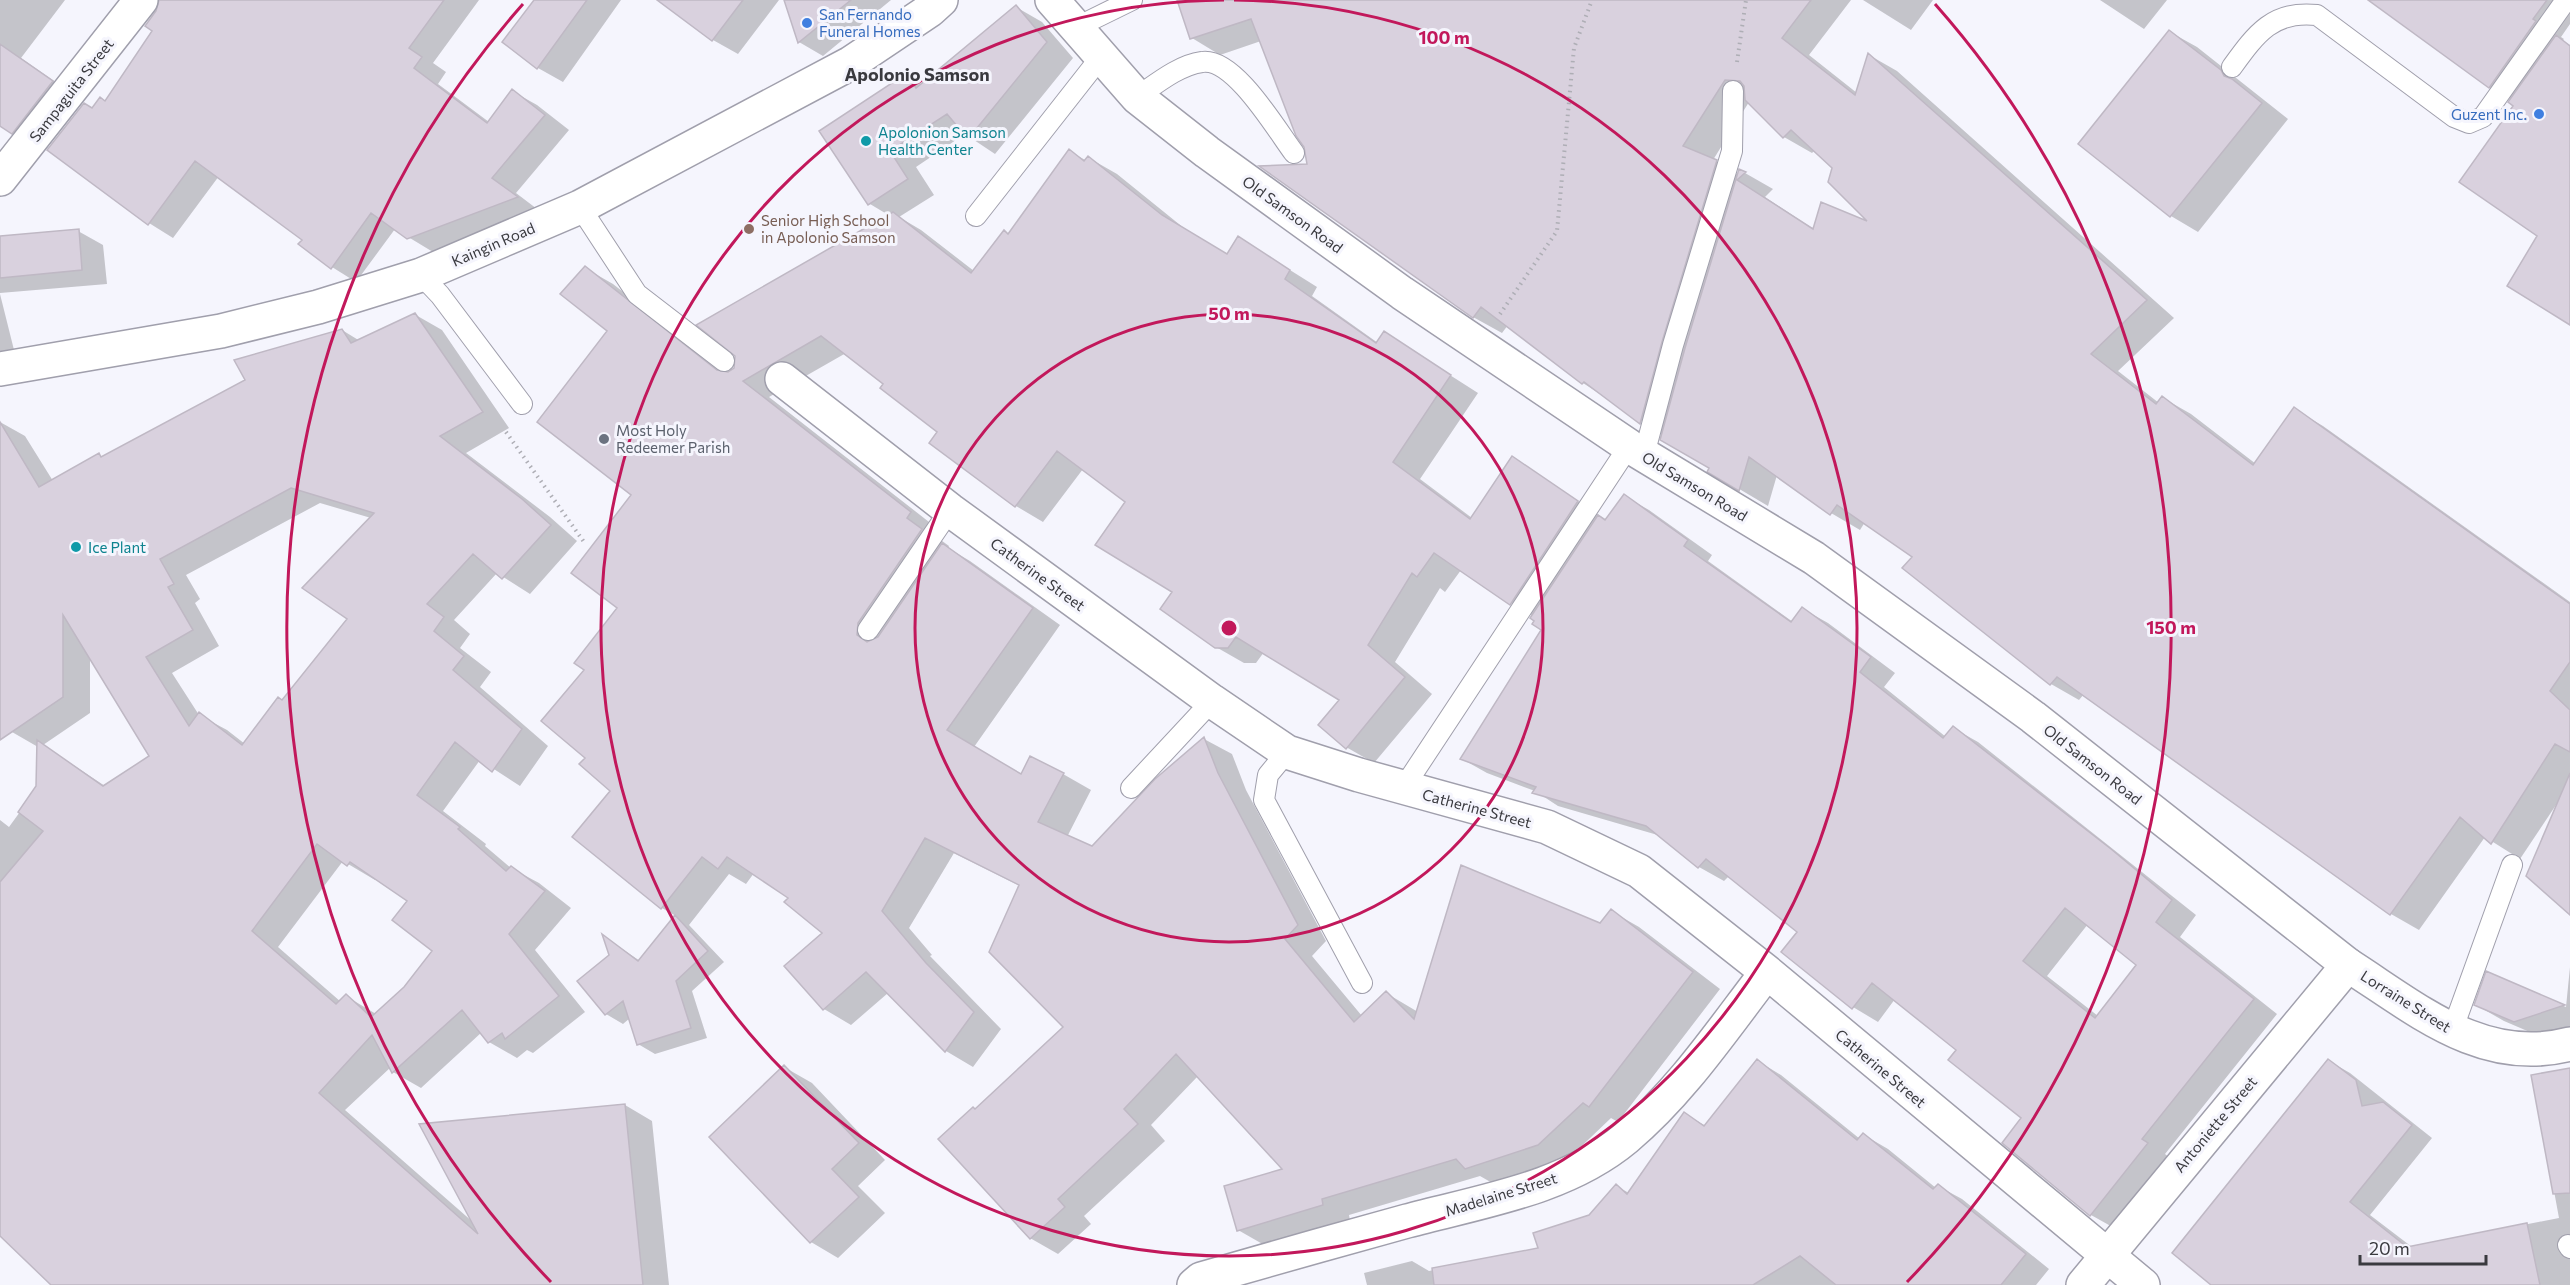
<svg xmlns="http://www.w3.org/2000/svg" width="2570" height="1285" viewBox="0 0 2570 1285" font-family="Commissioner,sans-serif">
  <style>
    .shadow { fill: #0003; fill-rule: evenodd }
    .building { fill: #d9d1de; stroke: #bfb8c4; stroke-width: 1.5; fill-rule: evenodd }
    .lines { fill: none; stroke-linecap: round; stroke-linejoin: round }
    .service-casing { stroke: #a09fac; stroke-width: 22 }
    .minor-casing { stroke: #a09fac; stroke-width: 36 }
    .tertiary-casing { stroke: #a09fac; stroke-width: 36 }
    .path { stroke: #aeaeb5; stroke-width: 4; stroke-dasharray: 1.5 4.5; stroke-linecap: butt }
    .service { stroke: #fff; stroke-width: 20 }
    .minor { stroke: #fff; stroke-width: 33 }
    .tertiary { stroke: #fff; stroke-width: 33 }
    .ring { fill: none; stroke: #c2185b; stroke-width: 3 }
    .shop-dot { fill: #3f7fe0; stroke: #f5f5fd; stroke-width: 2 }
    .culture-dot { fill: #0f9aa8; stroke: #f5f5fd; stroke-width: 2 }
    .education-dot { fill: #8d6e63; stroke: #f5f5fd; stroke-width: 2 }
    .worship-dot { fill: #6b7280; stroke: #f5f5fd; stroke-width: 2 }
    .labels { text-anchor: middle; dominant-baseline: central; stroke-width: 6; stroke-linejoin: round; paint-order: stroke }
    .shop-label { font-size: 15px; fill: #366cbe; stroke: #f5f5fd; text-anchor: start }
    .street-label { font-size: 15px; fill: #3a3a3f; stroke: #f5f5fd }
    .culture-label { font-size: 15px; fill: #0d838f; stroke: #f5f5fd; text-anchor: start }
    .education-label { font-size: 15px; fill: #785e54; stroke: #f5f5fd; text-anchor: start }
    .worship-label { font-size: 15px; fill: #5b616d; stroke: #f5f5fd; text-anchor: start }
    .quarter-label { font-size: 18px; font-weight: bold; fill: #3a3a3f; stroke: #f5f5fd }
    .centre { fill: #c2185b; stroke: #f5f5fd; stroke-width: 3 }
    .ring-label { font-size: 18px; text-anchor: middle; font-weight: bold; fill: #c2185b; stroke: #f5f5fd; stroke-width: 6; stroke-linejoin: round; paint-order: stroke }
  </style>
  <rect width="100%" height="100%" fill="#f5f5fd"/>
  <path class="shadow" d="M0 0H65L21 58 77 97 37 147 0 124Z
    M161 0H479L433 63 446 72 438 84 489 122 512 91 537 105 569 130 516 193 541 212 433 252 395 229 356 282 332 267 304 239 219 176 173 238 149 223 93 110 106 102 154 30Z
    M536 0H621L563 82 538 68Z
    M660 0H779L738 54 713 40Z
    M785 0H891L823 56 799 42Z
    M1179 0H1851L1809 55 1857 93 1869 55 1897 71 2174 318 2118 371 2159 403 2163 398 2191 414 2256 464 2294 409 2323 426 2570 602V913L2560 799 2520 859 2485 837 2419 930 2391 914 2084 694 2079 700 2051 684 1915 557 1865 522 1860 530 1831 513 1777 475 1768 506 1709 471 1711 467 1583 383 1508 325 1502 333 1473 317 1309 165 1307 151 1261 41 1220 55 1192 38ZM1749 102 1784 137 1812 153 1815 150 1833 168 1873 225 1815 230 1765 197 1773 189 1745 173 1740 171 1739 175 1713 160Z
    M1863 0H1933L1911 30Z
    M2100 0H2167L2144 29Z
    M2371 0H2570V24L2561 37 2564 39 2562 41 2570 45V323L2539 236 2515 106 2512 100 2489 87Z
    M1016 7 1042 22 1073 58 995 154 965 134 916 167 934 195 899 217 921 230 974 271 1009 235 1069 151 1087 161 1089 158 1117 174 1190 233 1228 255 1239 238 1317 287 1312 296 1378 343 1384 333 1478 393 1420 479 1472 518 1512 458 1607 520 1624 496 1649 510 1712 555 1708 561 1793 622 1803 609 1828 623 1895 673 1884 687 1946 737 1953 728 1978 742 2196 915 2180 937 2277 1014 2165 1154 2171 1159 2116 1229 2091 1215 2004 1143 2023 1118 1958 1049 1895 999 1878 1022 1853 1007 1799 931 1729 876 1724 881 1699 867 1661 836 1558 806 1535 791 1487 773 1462 759 1544 629 1533 616 1461 570 1445 592 1440 588 1395 662 1432 694 1374 763 1346 747 1341 699 1264 652 1256 663H1244L1216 647 1174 592 1127 501 1083 469 1043 522 1016 506 931 443 939 431 885 384 846 353 769 397 938 529 934 535 949 546 948 548 970 561 1060 625 974 747 1022 776 1063 774 1091 790 1067 837 1092 848 1204 739 1232 754 1246 790 1326 941 1312 956 1362 1016 1386 993 1418 1012 1601 925 1611 911 1639 927 1720 989 1618 1122 1611 1118 1566 1161 1494 1184 1480 1176 1349 1215 1350 1221 1266 1246 1238 1230 1285 1169 1198 1076 1151 1125 1165 1141 1084 1216 1091 1224 1058 1254 1030 1238 976 1111 1065 1027 1020 886 954 853 909 928 932 955 930 956 1001 1029 973 1067 946 1051 888 993 851 1025 824 1009V933L790 898 754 873 746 884 729 874 689 925 724 962 692 991 707 1038 655 1054 638 1044 630 1018 623 1024 606 1014 610 955 605 937 640 961 676 916 662 908 612 790 587 758V670L619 607 633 495 610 331 585 268 613 284 728 374 890 216 870 204 907 75 923 85ZM2088 924 2138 965 2098 1016 2047 976Z
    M2170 32 2197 47 2288 119 2198 232 2171 216 2080 144Z
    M78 231 103 245 107 284 0 293V238Z
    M0 294 17 362 0 366Z
    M414 314 442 330 509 428 466 453 550 517 577 541 530 594 497 573 454 620 470 634 460 648 491 672 480 687 548 746 520 786 480 760 443 811 486 844 485 846 511 868 539 883 571 908 535 950 585 1012 533 1053 527 1050 517 1058 489 1042 482 1032 421 1088 393 1072 391 1067 345 1110 474 1223 625 1105 652 1121 669 1285H53L0 1234V820L9 827 38 787V747L12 732 0 717V422L25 436 53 481 99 455 103 457 342 330 360 341ZM320 503 371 518 349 619 283 701 245 744 227 730 199 715 172 673 219 646 195 603 200 599 186 575ZM90 657 151 756 105 786 43 745 90 713ZM343 861 375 880 376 878 409 900 434 950 405 988 376 1014 346 996 341 1002 278 947Z
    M2570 967V1029L2544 1038 2504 1021 2476 1005 2487 973 2566 1007Z
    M1758 1061 1781 1075 1860 1139 1864 1135 1888 1149 1936 1188 1938 1186 1962 1199 2049 1269 2036 1285H1367L1364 1273 1412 1261 1429 1271 1540 1249 1590 1217 1616 1186 1629 1193 1685 1114 1706 1126Z
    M2329 1061 2350 1073 2432 1138 2370 1215 2412 1247 2559 1218 2533 1077 2570 1070V1285H2213Z
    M784 1067 812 1083 885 1160 858 1186 885 1213 838 1258 811 1242 711 1137Z"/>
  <path class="building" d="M159 0H444L409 48 422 57 414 68 487 123 512 89 545 115 492 178 518 197 407 239 371 213 331 269 298 244 302 240 195 161 148 225 47 150 84 103 92 108 100 97 105 101 152 31 145 26 156 11Z
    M534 0H587L537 69 502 42Z
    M657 0H743L712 41Z
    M784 0H851L798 43Z
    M1177 0H1811L1782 38 1855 95 1868 53 2147 300 2091 354 2156 404 2162 396 2253 465 2294 407 2570 604V662L2550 691 2570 710V752L2555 744 2491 844 2460 817 2390 915 2057 677 2050 685 1902 568 1912 557 1837 505 1830 515 1749 457 1739 491 1707 472 1709 468 1660 440 1685 348 1739 169 1746 172 1737 180 1813 229 1821 202 1867 221 1828 182 1832 168 1791 130 1783 138 1745 100 1744 86 1740 81 1725 80 1683 146 1717 160 1662 342 1640 424 1584 382 1582 384 1481 307 1473 318 1259 166 1307 164 1304 147 1296 136 1251 19 1190 39Z
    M2368 0H2547L2533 19 2536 21 2489 88Z
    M1016 5 1047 42 968 139 947 114 890 151 908 179 868 205 819 131 907 73 916 88Z
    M2169 30 2221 70 2224 76 2232 79 2262 103 2170 217 2078 144Z
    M2556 35 2570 46V325L2507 286 2537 236 2459 182 2513 106 2508 102Z
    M0 44 53 81 12 134 0 126Z
    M1069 149 1084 161 1088 156 1162 215 1227 254 1238 236 1290 270 1285 279 1376 343 1384 331 1451 375 1393 462 1470 519 1512 456 1578 501 1510 605 1434 553 1417 577 1412 573 1368 645 1405 677 1346 749 1318 725 1339 700 1236 637 1228 648H1215L1160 609 1172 592 1095 545 1125 502 1057 451 1015 507 929 443 937 432 880 388 883 384 821 336 743 381 911 512 907 518 922 529 858 623 857 635 867 642 878 637 942 543 1033 608 947 730 1021 774 1030 756 1064 773 1038 822 1092 846 1155 779 1204 737 1218 773 1298 925 1285 939 1354 1022 1386 991 1414 1019 1461 865 1600 923 1611 909 1693 972 1589 1107 1583 1103 1538 1145 1465 1169 1456 1159 1322 1199 1323 1205 1237 1231 1224 1186 1282 1169 1176 1054 1124 1109 1138 1124 1058 1199 1065 1207 1030 1239 938 1139 973 1107 975 1109 1063 1027 989 952 1019 885 925 838 882 911 926 963 974 1012 945 1052 866 972 823 1010 784 966 822 933 784 902 788 898 727 857 718 869 702 857 661 909 572 837 610 791 579 764 585 758 541 721 584 670 574 663 617 608 571 573 631 495 537 422 607 331 560 294 585 266 717 370 728 372 734 368 735 356 696 325 893 212 971 273 1004 230 1008 234Z
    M79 229 82 270 0 278V236Z
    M415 313 483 412 440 436 522 499 551 525 502 579 473 554 427 604 444 617 434 631 464 656 453 670 522 729 492 772 455 742 417 795 460 827 458 829 506 871 511 866 545 891 509 934 559 996 505 1039 502 1033 488 1043 462 1010 392 1073 372 1035 319 1093 478 1234 419 1124 625 1104 643 1285H51L0 1236V882L43 831 18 812 36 786 37 740 103 786 149 756 63 615V697L0 740V422L39 487 99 453 101 457 245 380 234 360 342 329 351 343ZM291 488 374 513 302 588 347 619 282 700 278 697 242 745 199 712 189 726 146 657 193 630 168 587 174 584 160 559ZM317 844 347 866 350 862 407 901 392 920 432 951 404 987 371 1017 346 994 336 1004 252 931Z
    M1624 494 1688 540 1684 546 1791 622 1802 607 1871 657 1860 672 1943 738 1953 726 2111 849 2172 900 2156 922 2254 999 2142 1139 2148 1143 2090 1216 2002 1143 2021 1118 1948 1060 1956 1050 1872 983 1852 1009 1781 952 1797 932 1706 859 1698 868 1646 826 1532 793 1536 787 1460 759 1541 630 1532 624 1534 621 1530 618 1598 515 1605 520ZM2065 908 2136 965 2095 1018 2023 961Z
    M2570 773V915L2526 876Z
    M675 915 708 951 676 981 691 1028 637 1045 623 1001 605 1015 577 981 609 955 602 934 638 961Z
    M2486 971 2565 1005 2514 1022 2474 1005Z
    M1757 1059 1857 1140 1863 1133 1933 1189 1938 1184 2026 1254 2001 1285H1836L1800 1256 1753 1285H1434L1432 1268 1538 1248 1533 1233 1589 1215 1616 1184 1627 1194 1684 1112 1704 1126Z
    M2328 1059 2356 1080 2362 1106 2383 1102 2412 1125 2350 1202 2407 1247 2527 1223 2540 1285H2211L2172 1253Z
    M784 1065 859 1143 832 1169 859 1197 810 1243 709 1137Z
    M2570 1068V1193L2553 1194 2531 1075Z"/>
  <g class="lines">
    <defs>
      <path id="service" d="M1075 28 1132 0
        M2232 67C2256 34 2273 10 2317 15L2454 117 2469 123 2483 117 2566 0
        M1137 97C1156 84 1179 65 1202 62 1234 57 1276 129 1294 153
        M580 207 637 294 724 361
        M976 216 1100 58
        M421 275 440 295 522 404
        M1644 455 1673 345 1732 151 1733 91
        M868 630 950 510
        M1287 752 1268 775 1264 800 1362 983
        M1404 787 1629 446
        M1131 788 1212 701
        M2452 1031 2512 865
        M2568 1245 2570 1248"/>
      <path id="minor" d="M0 179 141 0
        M782 379 950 510 1212 701 1287 752 1359 775 1547 827 1639 871 1767 972 2143 1285
        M2348 965C2417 1009 2483 1067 2570 1044
        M1194 1285 1201 1279C1270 1259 1338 1240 1407 1221 1481 1201 1565 1189 1626 1138 1681 1092 1723 1029 1767 972"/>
      <path id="tertiary" d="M1052 0 1137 97 1207 152 1402 293 1629 446 1814 558 2033 717 2348 965 2083 1285
        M0 369 221 331 318 307 421 275 580 207 851 63 930 10 941 0"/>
    </defs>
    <use href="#service" class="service-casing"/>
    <use href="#minor" class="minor-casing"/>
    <use href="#tertiary" class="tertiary-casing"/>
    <path class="path" d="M1737 62 1746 0
      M1500 314 1557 231 1574 48 1592 0
      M506 432 584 542"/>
    <use href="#service" class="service"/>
    <use href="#minor" class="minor"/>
    <use href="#tertiary" class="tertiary"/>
  </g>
  <g class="ring">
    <circle cx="1229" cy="628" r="314"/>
    <path d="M1234 0A628 628 0 1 1 1224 0"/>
    <path d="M551 1282A942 942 0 0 1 523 4M1935 4A942 942 0 0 1 1907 1282"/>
  </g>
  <g class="shop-dot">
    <circle cx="807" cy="23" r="6"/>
    <circle cx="2539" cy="114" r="6"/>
  </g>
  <g class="culture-dot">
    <circle cx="866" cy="141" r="6"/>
    <circle cx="76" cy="547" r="6"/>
  </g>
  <circle class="education-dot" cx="749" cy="229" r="6"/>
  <circle class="worship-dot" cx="604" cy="439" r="6"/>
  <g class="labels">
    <g class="shop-label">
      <text x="819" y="14">San Fernando<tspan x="819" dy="17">Funeral Homes</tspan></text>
      <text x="2527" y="114" text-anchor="end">Guzent Inc.</text>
    </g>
    <g class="street-label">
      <text transform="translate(71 90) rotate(-52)">Sampaguita Street</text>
      <text transform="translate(1293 214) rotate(36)">Old Samson Road</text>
      <text transform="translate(493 244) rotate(-23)">Kaingin Road</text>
      <text transform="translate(1695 486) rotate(31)">Old Samson Road</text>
      <text transform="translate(1038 574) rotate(36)">Catherine Street</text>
      <text transform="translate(2093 764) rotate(38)">Old Samson Road</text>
      <text transform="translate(1477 808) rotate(15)">Catherine Street</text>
      <text transform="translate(2406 1001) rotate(32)">Lorraine Street</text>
      <text transform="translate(1881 1068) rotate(40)">Catherine Street</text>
      <text transform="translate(2215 1124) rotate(-50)">Antoniette Street</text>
      <text transform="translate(1501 1194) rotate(-17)">Madelaine Street</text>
    </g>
    <g class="culture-label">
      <text x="878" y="132">Apolonion Samson<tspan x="878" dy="17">Health Center</tspan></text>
      <text x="88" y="547">Ice Plant</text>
    </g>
    <g class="education-label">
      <text x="761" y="220">Senior High School<tspan x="761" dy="17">in Apolonio Samson</tspan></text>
    </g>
    <g class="worship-label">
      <text x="616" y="430">Most Holy<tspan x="616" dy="17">Redeemer Parish</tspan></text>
    </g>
    <g class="quarter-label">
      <text x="917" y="74">Apolonio Samson</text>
    </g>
  </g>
  <circle cx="1229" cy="628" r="9" class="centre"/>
  <g class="ring-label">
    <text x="1444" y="44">100 m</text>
    <text x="1229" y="320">50 m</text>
    <text x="2171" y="634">150 m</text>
  </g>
  <path d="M2360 1255v9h126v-9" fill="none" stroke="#3a3a3f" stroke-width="3"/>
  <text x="2369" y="1255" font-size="18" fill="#3a3a3f" stroke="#f5f5fd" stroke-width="4.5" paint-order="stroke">20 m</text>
</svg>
